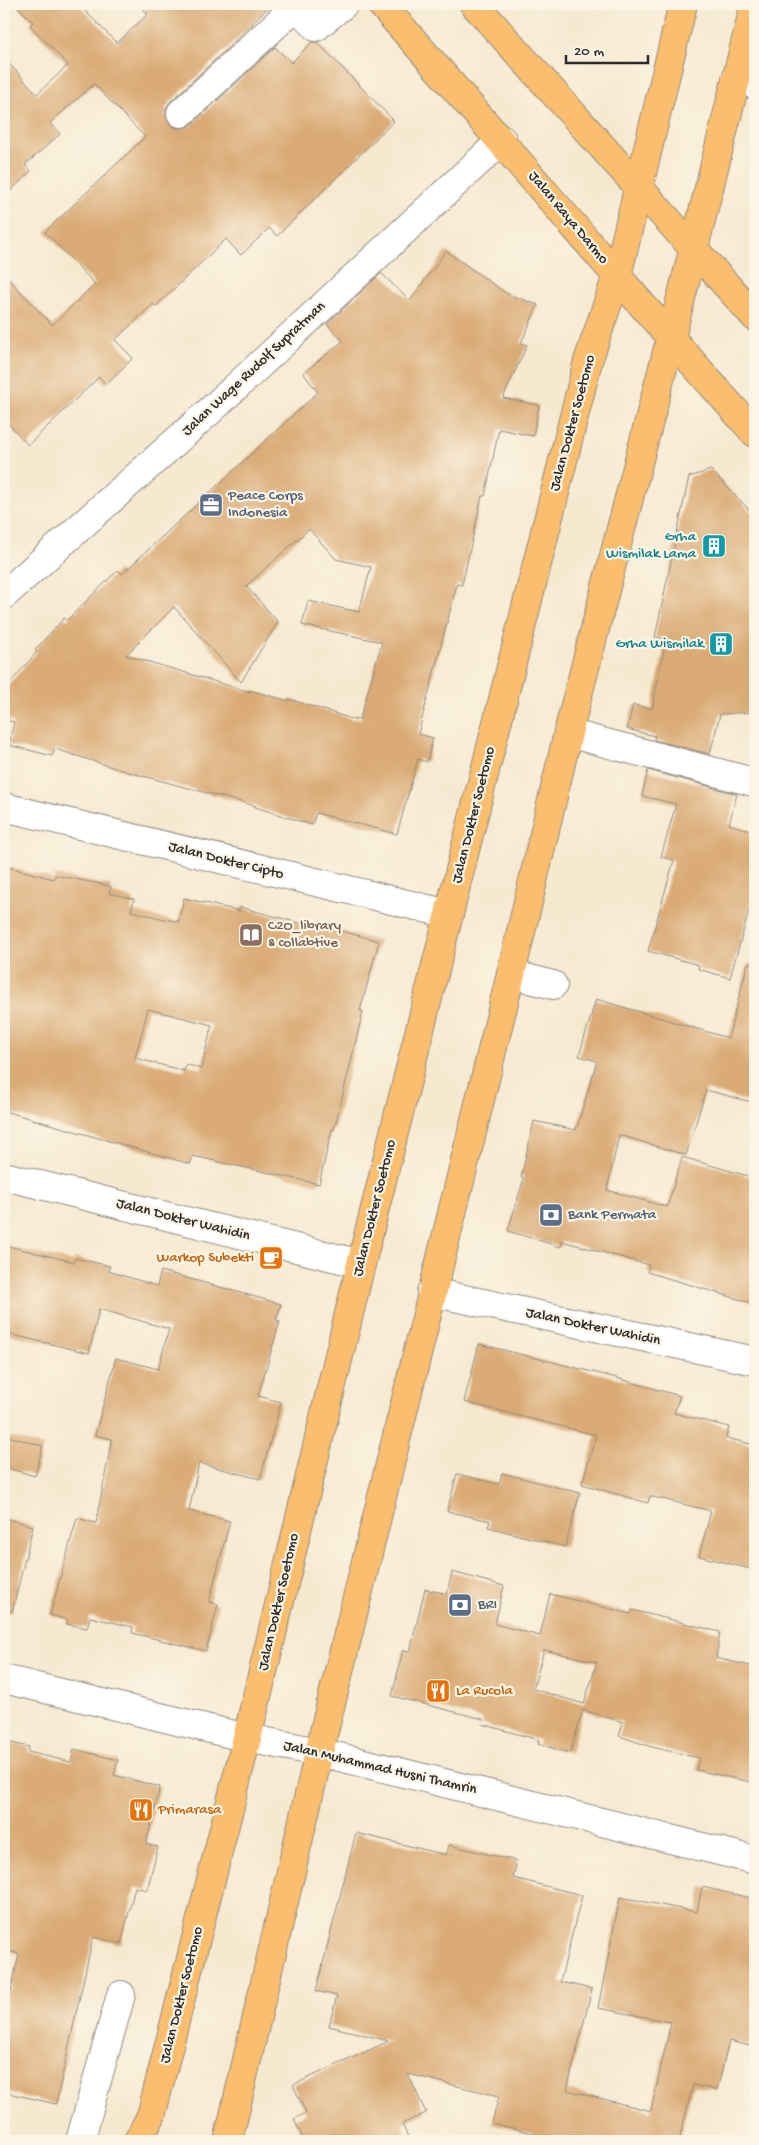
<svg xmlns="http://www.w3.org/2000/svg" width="759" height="2145" viewBox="0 0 759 2145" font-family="'Gochi Hand',sans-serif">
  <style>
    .building { fill: #daab76; fill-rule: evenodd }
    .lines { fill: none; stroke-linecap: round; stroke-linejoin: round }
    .minor-casing { stroke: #908a7e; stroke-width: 30 }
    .major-casing { stroke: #908a7e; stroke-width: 30 }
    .minor { stroke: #fff; stroke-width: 28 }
    .major { stroke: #fabe6e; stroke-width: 28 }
    .labels { text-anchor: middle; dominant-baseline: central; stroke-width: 4.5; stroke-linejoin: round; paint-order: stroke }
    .street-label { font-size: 15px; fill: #2b2b2b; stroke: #fcf5e5 }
    .service-label { font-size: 15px; fill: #4e5e75; stroke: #fcf5e5; text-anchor: start }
    .culture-label { font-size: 15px; fill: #0d838f; stroke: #fcf5e5; text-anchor: end }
    .education-label { font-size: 15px; fill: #785e54; stroke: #fcf5e5; text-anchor: start }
    .food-label { font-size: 15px; fill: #c56008; stroke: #fcf5e5; text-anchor: start }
  </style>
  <rect width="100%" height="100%" fill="#fcf5e5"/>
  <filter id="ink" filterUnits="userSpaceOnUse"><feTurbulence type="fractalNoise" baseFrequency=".02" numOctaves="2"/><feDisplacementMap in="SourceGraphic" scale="10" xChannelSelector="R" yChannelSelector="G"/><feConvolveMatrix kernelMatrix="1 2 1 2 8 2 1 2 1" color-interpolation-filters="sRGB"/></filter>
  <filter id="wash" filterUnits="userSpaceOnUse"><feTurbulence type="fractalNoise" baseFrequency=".0096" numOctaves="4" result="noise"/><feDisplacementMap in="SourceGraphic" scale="20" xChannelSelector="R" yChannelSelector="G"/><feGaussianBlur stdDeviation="1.12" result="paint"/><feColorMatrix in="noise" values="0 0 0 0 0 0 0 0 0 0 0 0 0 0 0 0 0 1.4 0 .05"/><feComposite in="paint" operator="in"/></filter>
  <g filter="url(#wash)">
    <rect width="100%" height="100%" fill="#f5e9d0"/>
    <g id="blocks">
      <path class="building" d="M15 4H78L117 43 148 14 138 4H272L252 23 253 24 170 102 166 108V116L170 124 176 128H184L191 125 275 47 291 63 312 42H317L394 121 277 236 269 228 241 255 226 239 156 306 153 304 115 340 133 358 106 384 99 377 28 445 4 419V274L52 325 95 284 45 232 145 137 94 84 50 123 60 134 25 165 31 171 4 197V58L37 94 68 65 30 25 33 22Z
        M446 251 507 294 538 305 521 343 527 345 503 398 539 405 533 436 499 429 485 496H482L462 585 457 584 418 734 433 738 427 762 418 759 397 834 316 813 312 825 255 807 256 806 128 772 55 749 52 756 9 745 14 722 4 720V690L37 652 35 650 64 618 67 620 118 570 122 574 318 392 303 373 343 341 327 324 381 273 410 301ZM309 529 336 559 371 567 359 612 308 601 302 625 382 642 360 719 355 718V720L289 699V701L249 690 250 692 126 655 174 607 241 682 278 622 246 586Z
        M711 470 755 516V712L720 714 710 754 654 740 655 736 627 729 633 705 652 709 666 639 655 637 689 477Z
        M648 770 737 794 729 824 755 832V889L730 978 698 969 699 965 648 951 674 860 661 857 676 804 642 796Z
        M4 866 54 879 55 875 111 886 109 893 134 899 131 911 178 922 184 898 239 911 240 907 314 927 315 924 379 941 360 1011H363L349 1070 334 1130 332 1129 319 1184 193 1156 190 1164 4 1111ZM148 1009 212 1025 201 1069 186 1064 184 1071 135 1058Z
        M748 963 755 964V1103L706 1090 686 1155 619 1135 607 1190 667 1207 682 1157 755 1178V1304L647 1272 649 1265 562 1241 561 1247 508 1231 524 1178 521 1177 534 1121 576 1130 597 1061 579 1056 596 999 728 1038Z
        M4 1245 74 1262 75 1258 110 1266 108 1271 157 1286 161 1271 281 1304 276 1320 280 1321 258 1396 281 1402 260 1479 199 1463 189 1511 230 1521 209 1602 218 1604 206 1651 132 1633 133 1627 90 1617 87 1628 67 1624 68 1620 50 1615 77 1518 96 1523 112 1439 95 1435 116 1358 158 1369 169 1329 99 1309 89 1353 4 1333Z
        M479 1344 613 1377 680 1396 674 1413 729 1427 726 1438 755 1445V1570L699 1556 711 1511 650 1496 648 1503 582 1484 596 1435 464 1402Z
        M4 1435 43 1446 35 1476 4 1467Z
        M502 1473 580 1493 565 1547 488 1527 490 1521 447 1511 457 1474 499 1484Z
        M4 1518 33 1526 12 1612 4 1611Z
        M452 1572 504 1586 495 1624 540 1636 550 1594 631 1614 632 1610 720 1632 716 1658 755 1667V1783L696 1770 699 1758 652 1747 619 1736 623 1722 583 1710 570 1753 538 1744 539 1740 482 1724 483 1719 392 1696 403 1650 410 1651 425 1589 447 1594ZM544 1650 597 1662 584 1704 533 1689Z
        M4 1741 29 1747 28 1752 71 1762 74 1749 118 1760 114 1775 160 1787 146 1844 158 1847 147 1890 135 1887 121 1944 93 1937 56 2104 4 2092V1991H11L19 1954 4 1950Z
        M356 1833 446 1855 449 1845 517 1861 513 1878 582 1895 560 1982 592 1989 567 2090 651 2111 671 2022 598 2008 620 1897 697 1912 702 1887 755 1899V2047L729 2041 717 2090 693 2085 679 2141H563L492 2123 499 2096 408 2074 426 2113 402 2124 410 2141H304L294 2119 306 2113 293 2085 389 2041 329 2026 337 1996 316 1991Z"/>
    </g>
  </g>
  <g filter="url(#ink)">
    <use href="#blocks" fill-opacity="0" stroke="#908a7e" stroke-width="1"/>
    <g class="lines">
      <defs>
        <path id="minor" d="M295 4 316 27 344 4
          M736 79 755 85
          M181 113 296 6
          M4 595 212 409 502 140
          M568 733 753 782
          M4 807 449 914
          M511 974 553 985
          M4 1176 361 1264
          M431 1292 755 1361
          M4 1679 247 1738 319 1752 755 1860
          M80 2141 121 1995"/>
        <path id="major" d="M381 4C507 146 628 292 755 433
          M474 4 755 317
          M138 2141 151 2116 247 1738 361 1264 588 361 617 276 683 4
          M228 2141 319 1752 511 974 568 733 694 248 755 4"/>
      </defs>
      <use href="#minor" class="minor-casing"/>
      <use href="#major" class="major-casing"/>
      <use href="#minor" class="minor"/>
      <use href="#major" class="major"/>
    </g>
  </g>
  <defs>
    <symbol id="office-square" viewBox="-11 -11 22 22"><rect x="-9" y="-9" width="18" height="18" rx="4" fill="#5c6f8a" stroke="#fcf5e5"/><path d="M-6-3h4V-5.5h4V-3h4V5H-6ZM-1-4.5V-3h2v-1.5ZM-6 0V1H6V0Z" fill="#fff"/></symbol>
    <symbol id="building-square" viewBox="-11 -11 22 22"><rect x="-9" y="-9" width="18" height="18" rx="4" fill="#0f9aa8" stroke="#fcf5e5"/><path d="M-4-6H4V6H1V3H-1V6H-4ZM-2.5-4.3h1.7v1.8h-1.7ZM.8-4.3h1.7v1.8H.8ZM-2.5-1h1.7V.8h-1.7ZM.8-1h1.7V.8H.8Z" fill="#fff"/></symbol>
    <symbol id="library-square" viewBox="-11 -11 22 22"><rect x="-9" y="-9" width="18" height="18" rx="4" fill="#8d6e63" stroke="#fcf5e5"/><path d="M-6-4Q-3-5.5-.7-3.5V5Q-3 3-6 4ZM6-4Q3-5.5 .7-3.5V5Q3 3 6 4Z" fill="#fff"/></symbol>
    <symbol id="bank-square" viewBox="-11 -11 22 22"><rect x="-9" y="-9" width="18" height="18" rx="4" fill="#5c6f8a" stroke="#fcf5e5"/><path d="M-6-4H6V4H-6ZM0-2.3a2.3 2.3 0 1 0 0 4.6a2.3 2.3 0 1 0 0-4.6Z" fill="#fff"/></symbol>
    <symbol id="cafe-square" viewBox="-11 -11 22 22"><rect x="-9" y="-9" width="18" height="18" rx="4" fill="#e8710a" stroke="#fcf5e5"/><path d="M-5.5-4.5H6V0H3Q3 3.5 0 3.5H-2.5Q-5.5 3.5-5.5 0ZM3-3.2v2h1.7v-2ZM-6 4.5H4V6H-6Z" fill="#fff"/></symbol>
    <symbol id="restaurant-square" viewBox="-11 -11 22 22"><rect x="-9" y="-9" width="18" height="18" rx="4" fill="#e8710a" stroke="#fcf5e5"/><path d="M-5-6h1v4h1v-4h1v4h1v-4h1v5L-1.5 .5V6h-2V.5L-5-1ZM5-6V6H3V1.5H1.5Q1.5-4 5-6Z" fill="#fff"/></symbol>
  </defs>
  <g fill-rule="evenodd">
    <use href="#office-square" x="197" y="491" width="28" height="28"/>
    <use href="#building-square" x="700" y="532" width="28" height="28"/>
    <use href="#building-square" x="707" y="630" width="28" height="28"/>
    <use href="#library-square" x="237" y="921" width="28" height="28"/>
    <use href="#bank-square" x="537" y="1201" width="28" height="28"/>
    <use href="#cafe-square" x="257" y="1244" width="28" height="28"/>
    <use href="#bank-square" x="446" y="1591" width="28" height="28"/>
    <use href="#restaurant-square" x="424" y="1677" width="28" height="28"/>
    <use href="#restaurant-square" x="127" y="1796" width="28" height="28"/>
  </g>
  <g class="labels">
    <g class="street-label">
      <text transform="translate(568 218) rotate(50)">Jalan Raya Darmo</text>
      <text transform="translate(254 369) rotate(-43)">Jalan Wage Rudolf Supratman</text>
      <text transform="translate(573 423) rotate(-75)">Jalan Dokter Soetomo</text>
      <text transform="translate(474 815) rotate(-76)">Jalan Dokter Soetomo</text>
      <text transform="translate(226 861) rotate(14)">Jalan Dokter Cipto</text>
      <text transform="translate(375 1208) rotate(-76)">Jalan Dokter Soetomo</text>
      <text transform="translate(183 1220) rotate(14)">Jalan Dokter Wahidin</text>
      <text transform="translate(593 1327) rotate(12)">Jalan Dokter Wahidin</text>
      <text transform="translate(279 1602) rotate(-77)">Jalan Dokter Soetomo</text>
      <text transform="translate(380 1768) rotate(13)">Jalan Muhammad Husni Thamrin</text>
      <text transform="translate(182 1995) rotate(-76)">Jalan Dokter Soetomo</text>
    </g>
    <g class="service-label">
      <text x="228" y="496">Peace Corps<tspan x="228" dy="17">Indonesia</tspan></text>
      <text x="568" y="1215">Bank Permata</text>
      <text x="478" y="1605">BRI</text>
    </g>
    <g class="culture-label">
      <text x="696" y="537">Grha<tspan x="696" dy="17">Wismilak Lama</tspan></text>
      <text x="704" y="644">Grha Wismilak</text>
    </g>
    <g class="education-label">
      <text x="268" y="926">C2O_library<tspan x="268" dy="17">&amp; collabtive</tspan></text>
    </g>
    <g class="food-label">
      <text x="254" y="1258" text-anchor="end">Warkop Subekti</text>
      <text x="456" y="1691">La Rucola</text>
      <text x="158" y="1810">Primarasa</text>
    </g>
  </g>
  <rect width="759" height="2145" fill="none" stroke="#fcf5e5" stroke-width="20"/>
  <path d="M566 55v8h82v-8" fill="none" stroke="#2b2b2b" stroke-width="2.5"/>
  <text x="574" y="55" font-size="15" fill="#2b2b2b" stroke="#fcf5e5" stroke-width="4" paint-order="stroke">20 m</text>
</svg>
